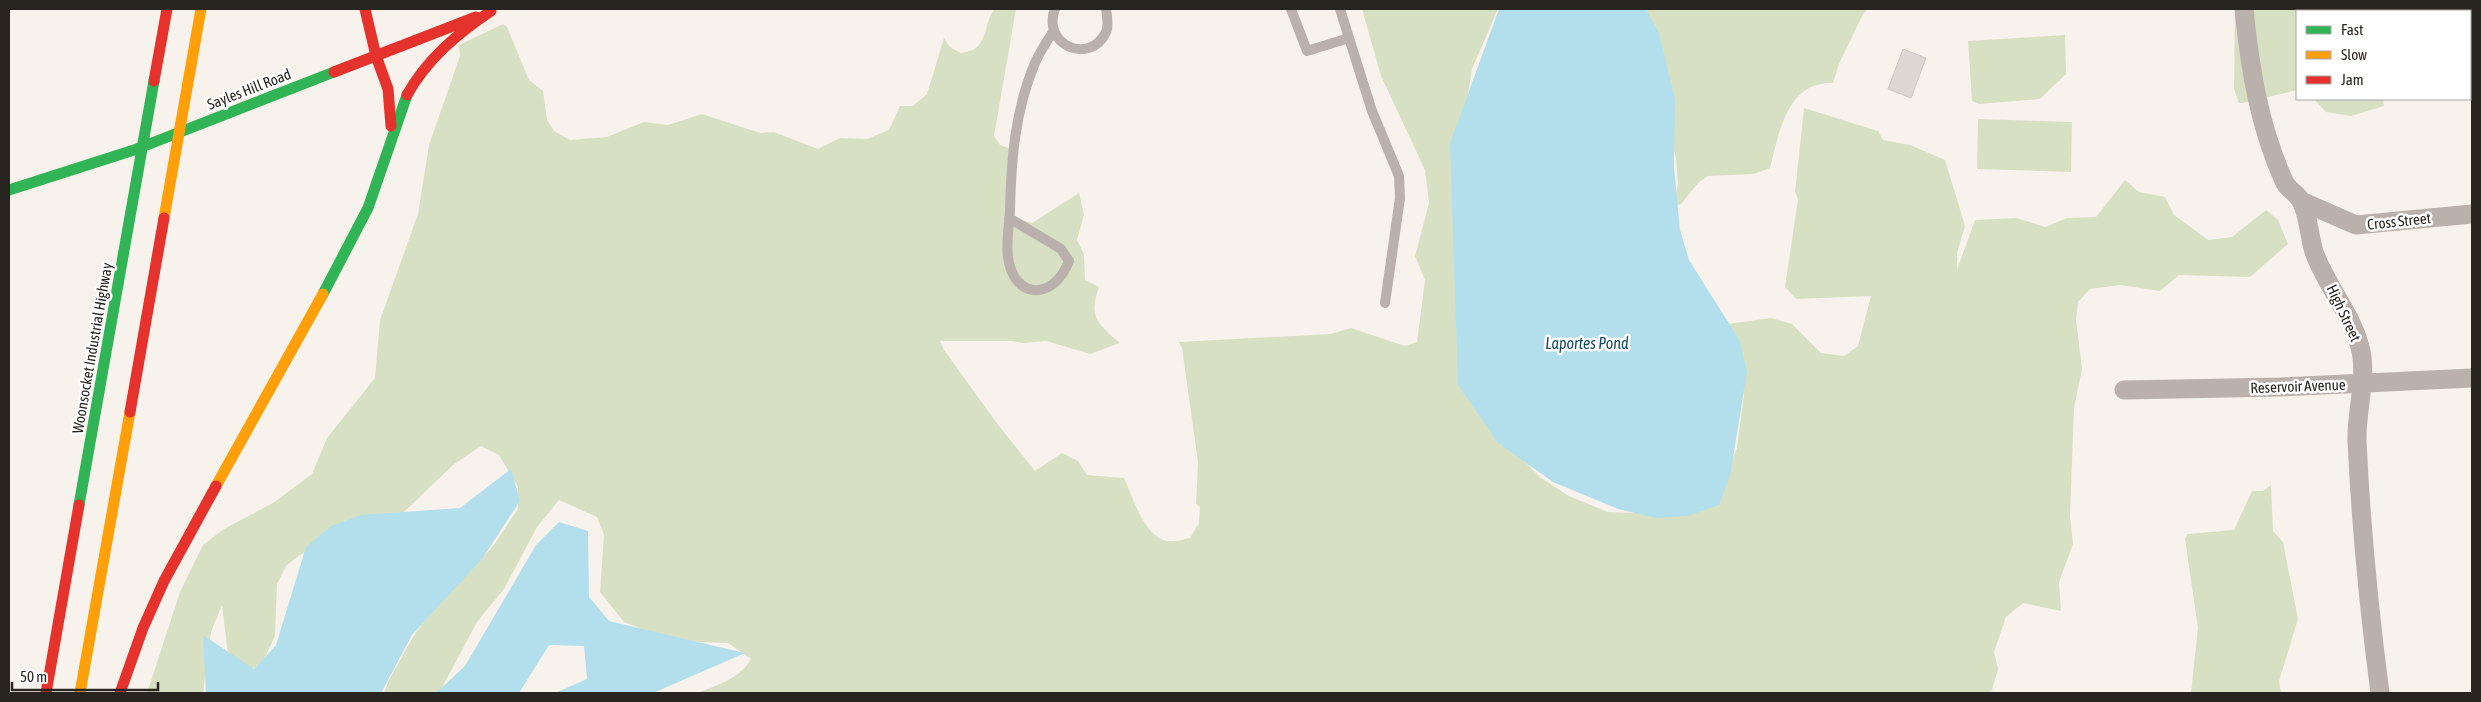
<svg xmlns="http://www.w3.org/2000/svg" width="2481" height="702" viewBox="0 0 2481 702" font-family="'Asap Condensed',sans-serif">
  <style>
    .green { fill: #d8e0c3 }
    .water { fill: #b3dfed }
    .building { fill: #dcd7d2; stroke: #cec9c4 }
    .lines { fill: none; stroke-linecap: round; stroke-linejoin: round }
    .lane { stroke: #bab1ad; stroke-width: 10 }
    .street { stroke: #bab1ad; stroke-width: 19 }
    .fast { stroke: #30b455; stroke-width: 11 }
    .slow { stroke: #ff9f0a; stroke-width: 11 }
    .jam { stroke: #e5322d; stroke-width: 11 }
    .labels { text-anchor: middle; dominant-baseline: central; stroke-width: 5; stroke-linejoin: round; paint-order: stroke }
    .street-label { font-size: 15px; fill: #282420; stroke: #fff }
    .water-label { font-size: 16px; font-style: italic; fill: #144b5c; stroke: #fff }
  </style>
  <rect width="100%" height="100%" fill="#f8f2ec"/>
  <path class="green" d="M995 9H1016L994 136 1000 145 1016 151 1014 218 1032 223 1079 193 1084 215 1077 240 1084 254 1085 280 1099 287C1088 317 1098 324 1120 343L1090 354 1046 341 1024 343 1011 341H940L944 350 999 426 1035 471 1062 453 1078 461 1087 475 1124 478C1133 497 1142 531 1163 540 1172 543 1181 540 1190 538L1199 523 1200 507 1196 504 1198 462 1182 348 1179 342 1330 334 1351 328 1405 346 1417 342 1425 280 1415 256 1429 203 1425 170 1381 76 1362 9H1498L1472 69 1457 164 1495 432 1541 478 1569 496 1608 512 1638 513 1723 482 1737 448 1744 394 1740 357 1727 324 1771 318 1792 324 1821 353 1844 356 1858 346 1871 296 1796 299 1785 287 1798 199 1795 192 1804 108 1878 131 1883 140 1910 145 1945 160 1965 226 1957 253V270L1975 220 2017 218 2045 227 2067 218 2096 217 2125 180 2139 192 2165 197 2174 215 2208 240 2232 237 2266 210 2278 220 2288 244 2250 277 2179 275 2160 291 2120 285 2090 289 2078 302 2076 320 2082 369 2074 408 2070 515 2073 544 2059 582 2061 611 2023 603 2006 617 1994 652 1998 669 1991 693H697C718 685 739 679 751 659L728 643 673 641 624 622 600 592 604 535 597 517 559 500 537 527 504 589 477 622 439 693H384L389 680 413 637 448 588 491 549 518 509V487L499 455 481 446 453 465 403 513 300 555 286 566 277 584 275 636 262 664 242 674 229 662 222 605 211 632 203 693H147L180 592 203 545 224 529 273 503 312 474 327 438 375 378 380 320 418 214 429 145 460 56 459 45 503 24 507 27 529 80 543 91 547 120 554 131 570 140 607 137 644 122 668 125 702 114 760 133 774 132 818 149 840 138 867 139 889 130 900 106H913L927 94 944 38 950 47 961 53C965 52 972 51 976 48 988 38 985 19 995 9Z
    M1624 9H1868L1863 14 1839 64 1833 83C1787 81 1779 133 1770 168L1754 174 1708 176 1699 182 1681 204 1673 206 1678 185 1676 158 1652 71Z
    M2235 9H2386L2385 11H2297V90L2243 103H2239L2234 89Z
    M2065 35 2066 74 2040 99 1979 104 1972 101 1968 41Z
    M2314 99H2383L2384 106 2351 116 2326 112Z
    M1978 119 2072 122 2071 172 1977 169Z
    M2271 485 2273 531 2283 542 2298 619 2279 681 2281 693H2191L2198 628 2185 539 2187 534 2234 530 2252 491H2263Z"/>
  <path class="water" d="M1499 9H1646L1659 33 1675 99 1674 167 1680 230 1689 260 1740 341 1747 372 1730 476 1719 505 1688 516 1656 518 1618 509 1553 482 1498 443 1458 385 1450 143Z
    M511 469 520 501 482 559 412 635 381 693H206L203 635 254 669 276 645 306 547 331 526 361 515 460 508Z
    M559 522 588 531 589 597 609 621 745 653 653 693H555L587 679 584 646 549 645 519 693H436L465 666 536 545Z"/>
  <path class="building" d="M1903 49 1926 58 1911 98 1888 89Z"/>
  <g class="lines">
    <path class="lane" d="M1055 9C1041 45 1090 66 1106 32 1109 26 1107 15 1106 9
      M1291 9 1307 51 1349 38 1340 9
      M1349 38 1372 111 1399 176 1400 198 1385 303
      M1009 218 1061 249 1069 261C1054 300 1014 301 1008 257 1006 241 1009 227 1010 211 1011 161 1015 110 1035 63 1040 51 1048 40 1054 30"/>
    <path class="street" d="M2244 9C2250 68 2259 126 2284 181 2287 189 2297 193 2301 201 2309 216 2309 236 2314 252 2326 285 2351 313 2360 347 2368 377 2356 410 2357 441 2361 525 2369 610 2380 693
      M2301 201 2356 225 2472 214
      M2124 390 2280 387 2472 378"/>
    <path class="fast" d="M9 190 134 150 334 72
      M323 294 368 208 407 95
      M79 505 154 81"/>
    <path class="slow" d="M164 218 201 9
      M216 486 323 294
      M80 693 130 412"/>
    <path class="jam" d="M365 9 376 56 388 89 391 126
      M334 72 476 17
      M154 81 167 9
      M407 95C427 59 457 34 491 11
      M130 412 164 218
      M46 693 79 505
      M120 693 143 628 164 581 216 486"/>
  </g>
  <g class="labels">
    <g class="street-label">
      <text transform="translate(249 89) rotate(-21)">Sayles Hill Road</text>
      <text transform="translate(2399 221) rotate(-6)">Cross Street</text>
      <text transform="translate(2344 313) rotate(65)">High Street</text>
      <text transform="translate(92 348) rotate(-80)">Woonsocket Industrial Highway</text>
      <text transform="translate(2298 386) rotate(-2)">Reservoir Avenue</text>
    </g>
    <g class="water-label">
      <text x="1587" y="343">Laportes Pond</text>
    </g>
  </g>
  <rect width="2481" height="702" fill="none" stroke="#282420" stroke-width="20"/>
  <rect x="2296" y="10" width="175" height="90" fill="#ffffff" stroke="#a9a7a6"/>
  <rect x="2306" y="26" width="25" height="8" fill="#30b455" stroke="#a9a7a6"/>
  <text x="2341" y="35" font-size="15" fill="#282420">Fast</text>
  <rect x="2306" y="51" width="25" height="8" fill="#ff9f0a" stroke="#a9a7a6"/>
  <text x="2341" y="60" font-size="15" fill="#282420">Slow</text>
  <rect x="2306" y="76" width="25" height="8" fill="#e5322d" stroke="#a9a7a6"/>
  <text x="2341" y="85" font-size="15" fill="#282420">Jam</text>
  <path d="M12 682v8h146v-8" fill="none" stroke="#282420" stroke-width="2.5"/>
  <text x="20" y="682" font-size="15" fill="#282420" stroke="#ffffff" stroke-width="4" paint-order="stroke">50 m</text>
</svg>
